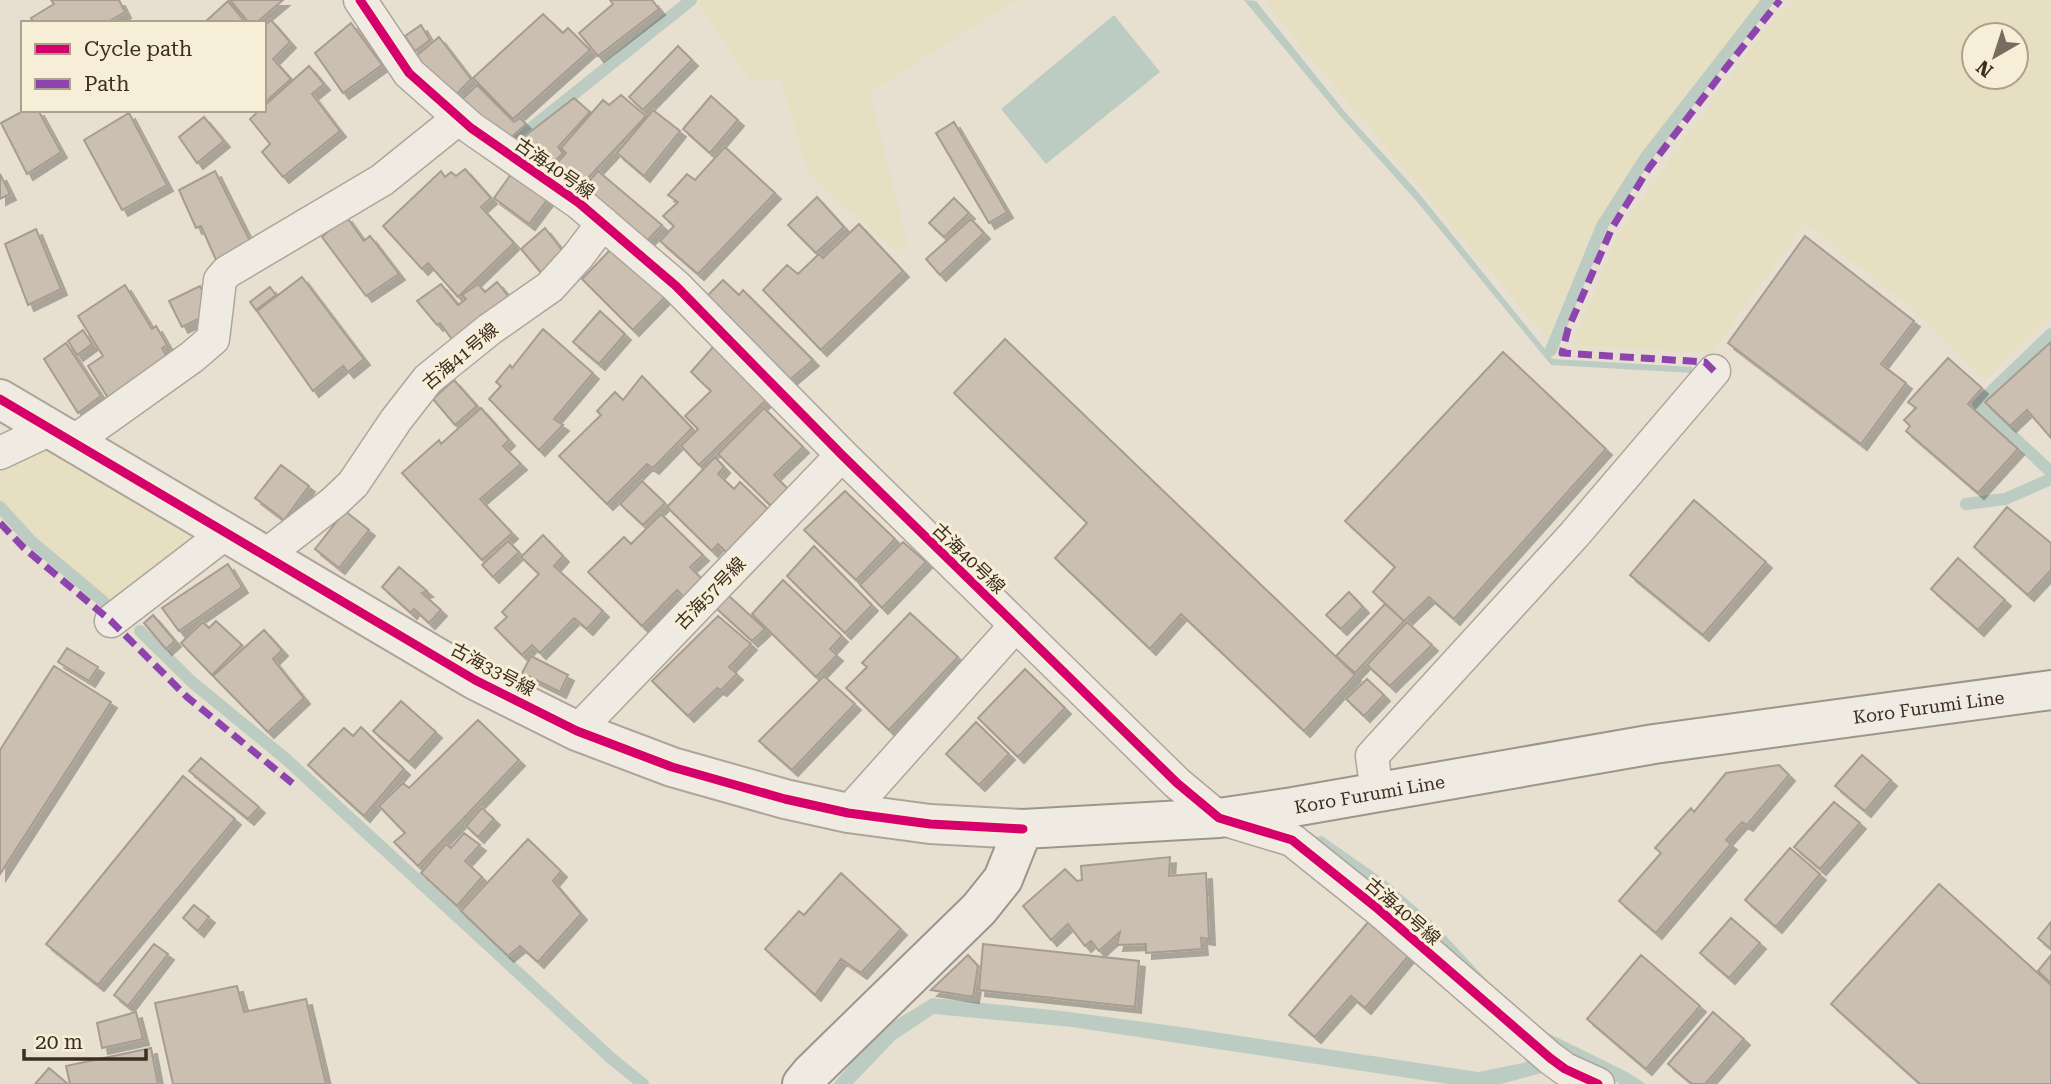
<svg xmlns="http://www.w3.org/2000/svg" width="2051" height="1084" viewBox="0 0 2051 1084" font-family="'Roboto Serif','Noto Sans JP',serif">
  <style>
    .farmland { fill: #e6dfc2; fill-rule: evenodd }
    .water { fill: #bcccc2 }
    .lines { fill: none; stroke-linecap: round; stroke-linejoin: round }
    .stream { stroke: #bcccc2; stroke-width: 12 }
    .building { fill: #cbbfb2; stroke: #a89c90; stroke-width: 2; filter: url(#shadow) }
    .minor-casing { stroke: #ada599; stroke-width: 35 }
    .tertiary-casing { stroke: #ada599; stroke-width: 42 }
    .secondary-casing { stroke: #9c958a; stroke-width: 42 }
    .minor { stroke: #efebe3; stroke-width: 32 }
    .tertiary { stroke: #efebe3; stroke-width: 38 }
    .secondary { stroke: #efebe3; stroke-width: 38 }
    .quiet { stroke: #8e44ad; stroke-width: 7; stroke-dasharray: 14 7; stroke-linecap: butt }
    .cycleway-casing { stroke: #f7eed8; stroke-width: 13 }
    .cycleway { stroke: #d6006c; stroke-width: 9 }
    .labels { text-anchor: middle; dominant-baseline: central; stroke-width: 6; stroke-linejoin: round; paint-order: stroke }
    .street-label { font-size: 18px; fill: #3d2e20; stroke: #f7eed8 }
  </style>
  <defs>
    <filter id="shadow"><feDropShadow dx="6" dy="6" stdDeviation="0" flood-color="#0004"/></filter>
  </defs>
  <rect width="100%" height="100%" fill="#e7e0d1"/>
  <path class="farmland" d="M696 0H1016L870 92 908 244 896 251 809 174 780 79H749Z
    M1269 0H1764L1644 152 1594 228 1548 340 1265 3Z
    M1793 0H2045L2051 5V317L1986 379 1918 314 1805 223 1711 353 1574 345 1578 330 1617 237 1667 163 1772 22ZM2016 35V77H1974V35Z
    M38 446 196 539 105 608 25 541 0 514V463Z"/>
  <path class="water" d="M1244 0 1256 1 1345 112 1417 191 1553 359 1692 367V373L1551 365 1419 204 1337 112Z
    M1114 15 1160 72 1046 164 1001 109Z
    M1322 836 1385 880 1433 922 1495 989 1542 1030 1627 1072 1646 1084H1620L1561 1051 1306 838Z
    M932 998 1062 1011 1181 1027 1478 1072 1523 1063 1535 1058 1545 1072 1501 1084H1448L1072 1027 934 1014 895 1040 853 1084H833L854 1060 889 1024Z"/>
  <g class="lines">
    <path class="stream" d="M509 146 691 0
      M2051 334 1978 404 2051 472
      M1551 350 1602 226 1646 157 1768 0
      M1966 504 2005 499 2051 479
      M0 507 31 541 104 602
      M140 631 192 682 286 759 612 1059 643 1084"/>
  </g>
  <path class="building" d="M51 0H119L125 12 106 23H34L31 18 54 4Z
    M230 0H283L256 23H249Z
    M610 0H652L659 9 598 56 579 33 613 4Z
    M228 1 246 23H204Z
    M543 14 563 33 568 28 590 50 513 119 473 78Z
    M271 20 290 42 273 59 291 79 264 103V26Z
    M351 23 382 65 343 93 315 53Z
    M421 25 430 40 415 51 405 36Z
    M439 37 471 79 450 101 415 57Z
    M678 46 692 60 643 110 629 97Z
    M309 66 324 84 312 94 340 131 283 177 262 152 270 144 250 119 260 110H264V106Z
    M477 85 514 122 520 118 526 124 506 142 456 105Z
    M621 95 646 116 574 193 549 172 566 153 561 148 603 100 609 105Z
    M711 96 738 120 710 153 683 129Z
    M574 98 590 112 558 147 563 153 550 166 521 139Z
    M25 110H38L61 152 27 174 1 123Z
    M653 110 680 131 644 176 617 153Z
    M129 113 167 185 122 210 84 140Z
    M204 117 224 141 197 163 179 137Z
    M954 122 1007 212 989 223 936 133Z
    M725 147 775 193 698 274 660 241 674 226 663 216 678 202 668 195 687 174 695 180Z
    M465 169 491 198 481 207 514 243 458 297 428 263 422 269 383 226 441 171 445 177 451 172 456 176Z
    M514 170 550 196 529 224 494 198Z
    M215 171 251 243 217 262 201 226 196 228 179 190Z
    M598 171 662 225 643 245 580 192Z
    M0 174 10 194 0 199Z
    M817 197 844 227 816 253 788 225Z
    M954 198 969 213 944 237 929 223Z
    M346 216 364 241 370 236 399 274 366 296 322 237Z
    M971 219 984 233 940 275 926 259Z
    M859 224 903 271 821 350 763 290 787 265 798 274 819 254 823 258Z
    M545 228 565 254 543 275 521 249Z
    M36 229 61 289 28 305 5 244Z
    M1805 236 1914 321 1881 364 1906 383 1861 444 1728 343Z
    M613 247 665 297 633 330 582 279Z
    M302 277 364 359 348 372 343 366 313 391 257 311Z
    M723 280 739 295 743 290 813 360 786 383 702 301Z
    M497 282 514 303 456 345 440 323 437 325 417 301 441 284 458 305 466 299 462 295 478 284 485 292Z
    M125 285 152 329 156 326 167 345 162 348 170 362 110 401 88 366 103 356 78 316Z
    M200 286 213 312 182 327 169 301Z
    M270 287 276 295 256 310 250 302Z
    M600 311 625 334 599 364 573 342Z
    M543 329 593 373 554 419 563 425 539 450 489 399 501 386 496 382 510 365 512 368Z
    M83 330 92 344 77 355 68 341Z
    M1005 339 1355 675 1304 731 1181 614 1150 649 1055 558 1087 523 954 393Z
    M2051 342V438L2027 410 2010 426 1985 402Z
    M66 343 101 396 78 413 44 359Z
    M714 346 767 399 699 465 681 446 698 429 685 416 711 391 691 372Z
    M1503 352 1606 449 1454 619 1429 597 1404 621 1373 592 1395 567 1345 521Z
    M1948 358 1982 388 1968 404 2018 449 1978 493 1906 431 1910 426 1904 420 1916 408 1908 402Z
    M642 376 692 428 653 468 647 464 607 504 559 456 601 415 597 411 615 392 623 400Z
    M454 380 477 406 455 425 433 399Z
    M481 408 509 440 503 446 521 464 480 499 512 533 482 560 402 473 439 440 441 444Z
    M764 408 803 447 774 475 790 491 773 508 718 454Z
    M715 457 724 467 718 474 734 489 740 482 771 512 751 537 745 533 727 553 718 544 712 551 667 507Z
    M281 465 309 486 284 520 255 498Z
    M642 481 665 503 643 525 620 504Z
    M845 491 895 539 856 580 804 530Z
    M1694 500 1766 562 1703 635 1630 575Z
    M2007 507 2051 543V570L2028 595 1974 547Z
    M345 511 369 530 339 568 315 549Z
    M661 514 703 555 690 567 702 579 684 597 677 590 642 626 588 572 624 537 631 544Z
    M543 535 563 556 554 566 603 611 587 629 574 618 540 653 532 645 522 655 495 628 507 617 502 612 539 574 521 557Z
    M508 541 519 552 493 577 482 565Z
    M903 542 926 562 882 608 860 585Z
    M814 546 872 605 845 633 787 576Z
    M1958 558 2005 600 1978 630 1931 589Z
    M228 564 242 587 179 631 162 608Z
    M399 567 427 591 422 593 441 610 429 623 414 609 411 613 382 587Z
    M783 580 842 636 830 649 837 655 816 677 752 614Z
    M1349 592 1363 607 1341 629 1326 615Z
    M729 596 765 629 752 641 716 608Z
    M1385 604 1404 621 1355 673 1336 656Z
    M910 613 958 657 889 730 846 688 867 667 862 663Z
    M153 615 175 641 166 649 144 623Z
    M718 616 751 644 729 667 737 674 721 690 717 688 688 716 652 681Z
    M216 621 242 645 212 675 181 643 203 622 209 628Z
    M1407 622 1432 645 1390 686 1367 665Z
    M264 630 282 650 273 659 304 698 268 732 213 676Z
    M67 648 98 667 89 681 58 662Z
    M531 656 568 675 560 692 522 673Z
    M54 666 111 702 0 874V750Z
    M1025 669 1065 708 1018 757 978 718Z
    M824 676 855 704 792 770 759 741Z
    M1367 679 1384 695 1364 716 1346 699Z
    M401 701 436 732 409 762 373 731Z
    M478 720 519 760 418 866 394 842 405 833 379 806 403 783 409 788Z
    M976 722 1009 754 979 785 946 754Z
    M361 727 404 769 364 816 308 765 344 728 353 736Z
    M1862 755 1891 780 1865 811 1835 786Z
    M201 758 259 807 248 819 189 771Z
    M1779 765 1789 775 1747 825 1742 822 1726 840 1731 844 1656 933 1619 901 1661 853 1655 848 1691 808 1694 812 1726 773Z
    M183 776 235 819 98 985 46 944Z
    M1834 802 1860 823 1820 869 1794 847Z
    M482 808 494 819 478 837 466 826Z
    M464 833 480 845 465 861 482 877 457 906 421 873 446 844 451 848Z
    M528 839 561 871 553 881 581 914 538 962 520 946 508 956 461 911Z
    M1790 848 1820 874 1776 927 1745 900Z
    M1170 857 1169 876 1206 873 1209 939 1201 938 1202 949 1146 953V944L1117 945 1120 932 1099 951 1091 941 1085 946 1068 924 1051 940 1023 906 1065 869 1077 881 1082 880 1081 866Z
    M841 873 901 929 861 973 841 959 815 995 765 949 799 911 804 915Z
    M1939 884 2051 985V1084H1920L1831 1004Z
    M194 905 209 917 198 931 183 918Z
    M1731 918 1760 943 1729 978 1700 953Z
    M1370 920 1410 954 1365 1008 1351 996 1315 1037 1289 1015Z
    M2051 922V949L2038 938Z
    M154 944 168 954 128 1006 114 995Z
    M983 944 1139 961 1135 1007 979 990Z
    M968 955 978 966 973 997 931 990Z
    M1641 955 1700 1006 1646 1069 1587 1019Z
    M2051 955V983L2038 971Z
    M237 986 244 1012 306 999 326 1084H173L155 1003Z
    M136 1012 143 1039 102 1048 97 1023Z
    M1713 1012 1744 1039 1705 1084H1692L1668 1064Z
    M151 1048 158 1084H70L66 1066Z
    M49 1068 68 1084H35Z"/>
  <g class="lines">
    <defs>
      <path id="minor" d="M360 0 409 73 471 128 579 203 676 286 842 455 1177 783 1219 818 1292 840 1378 909 1550 1058 1565 1069 1598 1084
        M73 442 192 357 213 339 220 280 227 272 382 180 459 118
        M0 453 51 429
        M266 555 334 502 353 484 396 420 428 379 490 329 550 287 578 256 603 223
        M111 621 227 532
        M577 731 842 455
        M1377 793 1372 756 1574 535 1714 371
        M848 813 1016 625"/>
      <path id="tertiary" d="M0 399 475 680 577 731 672 767 785 799 848 813 930 824 1023 829"/>
      <g id="secondary">
        <path id="s1" d="M802 1084 811 1073 979 909 1003 879 1023 829 1219 818 1293 807 1654 744 2051 690"/>
      </g>
    </defs>
    <use href="#minor" class="minor-casing"/>
    <use href="#tertiary" class="tertiary-casing"/>
    <use href="#secondary" class="secondary-casing"/>
    <use href="#minor" class="minor"/>
    <use href="#tertiary" class="tertiary"/>
    <use href="#secondary" class="secondary"/>
    <path class="quiet" d="M1714 371 1705 362 1562 353 1568 329 1612 228 1649 168 1729 64 1780 0
      M0 523 24 548 111 621 187 697 297 787"/>
    <defs>
      <path id="cycleway" d="M360 0 409 73 471 128 579 203 676 286 842 455 1177 783 1219 818 1292 840 1378 909 1550 1058 1565 1069 1598 1084
        M0 399 475 680 577 731 672 767 785 799 848 813 930 824 1023 829"/>
    </defs>
    <use href="#cycleway" class="cycleway-casing"/>
    <use href="#cycleway" class="cycleway"/>
  </g>
  <g class="labels">
    <g class="street-label">
      <text transform="translate(555 168) rotate(35)">古海40号線</text>
      <text transform="translate(460 356) rotate(-40)">古海41号線</text>
      <text transform="translate(969 558) rotate(44)">古海40号線</text>
      <text transform="translate(710 593) rotate(-46)">古海57号線</text>
      <text transform="translate(493 669) rotate(28)">古海33号線</text>
      <text stroke="none"><textPath href="#s1" startOffset="1256">Koro Furumi Line</textPath></text>
      <text stroke="none"><textPath href="#s1" startOffset="690">Koro Furumi Line</textPath></text>
      <text transform="translate(1403 911) rotate(41)">古海40号線</text>
    </g>
  </g>
  <rect x="21" y="21" width="245" height="91" fill="#f7eed8" stroke="#ada18e" stroke-width="2"/>
  <rect x="35" y="44" width="35" height="10" fill="#d6006c" stroke="#ada18e" stroke-width="2"/>
  <text x="84" y="56" font-size="21" fill="#3d2e20">Cycle path</text>
  <rect x="35" y="79" width="35" height="10" fill="#8e44ad" stroke="#ada18e" stroke-width="2"/>
  <text x="84" y="91" font-size="21" fill="#3d2e20">Path</text>
  <g transform="translate(1995 56) rotate(219)"><circle r="33" fill="#f7eed8" stroke="#ada18e" stroke-width="2"/>
  <path d="M0-5L12 26L0 18L-12 26Z" fill="#786c5e"/>
  <text y="-10" font-size="19" font-weight="bold" text-anchor="middle" fill="#3d2e20">N</text>
  </g>
  <path d="M24 1049v10h122v-10" fill="none" stroke="#3d2e20" stroke-width="3.5"/>
  <text x="35" y="1049" font-size="21" fill="#3d2e20" stroke="#f7eed8" stroke-width="5" paint-order="stroke">20 m</text>
</svg>
